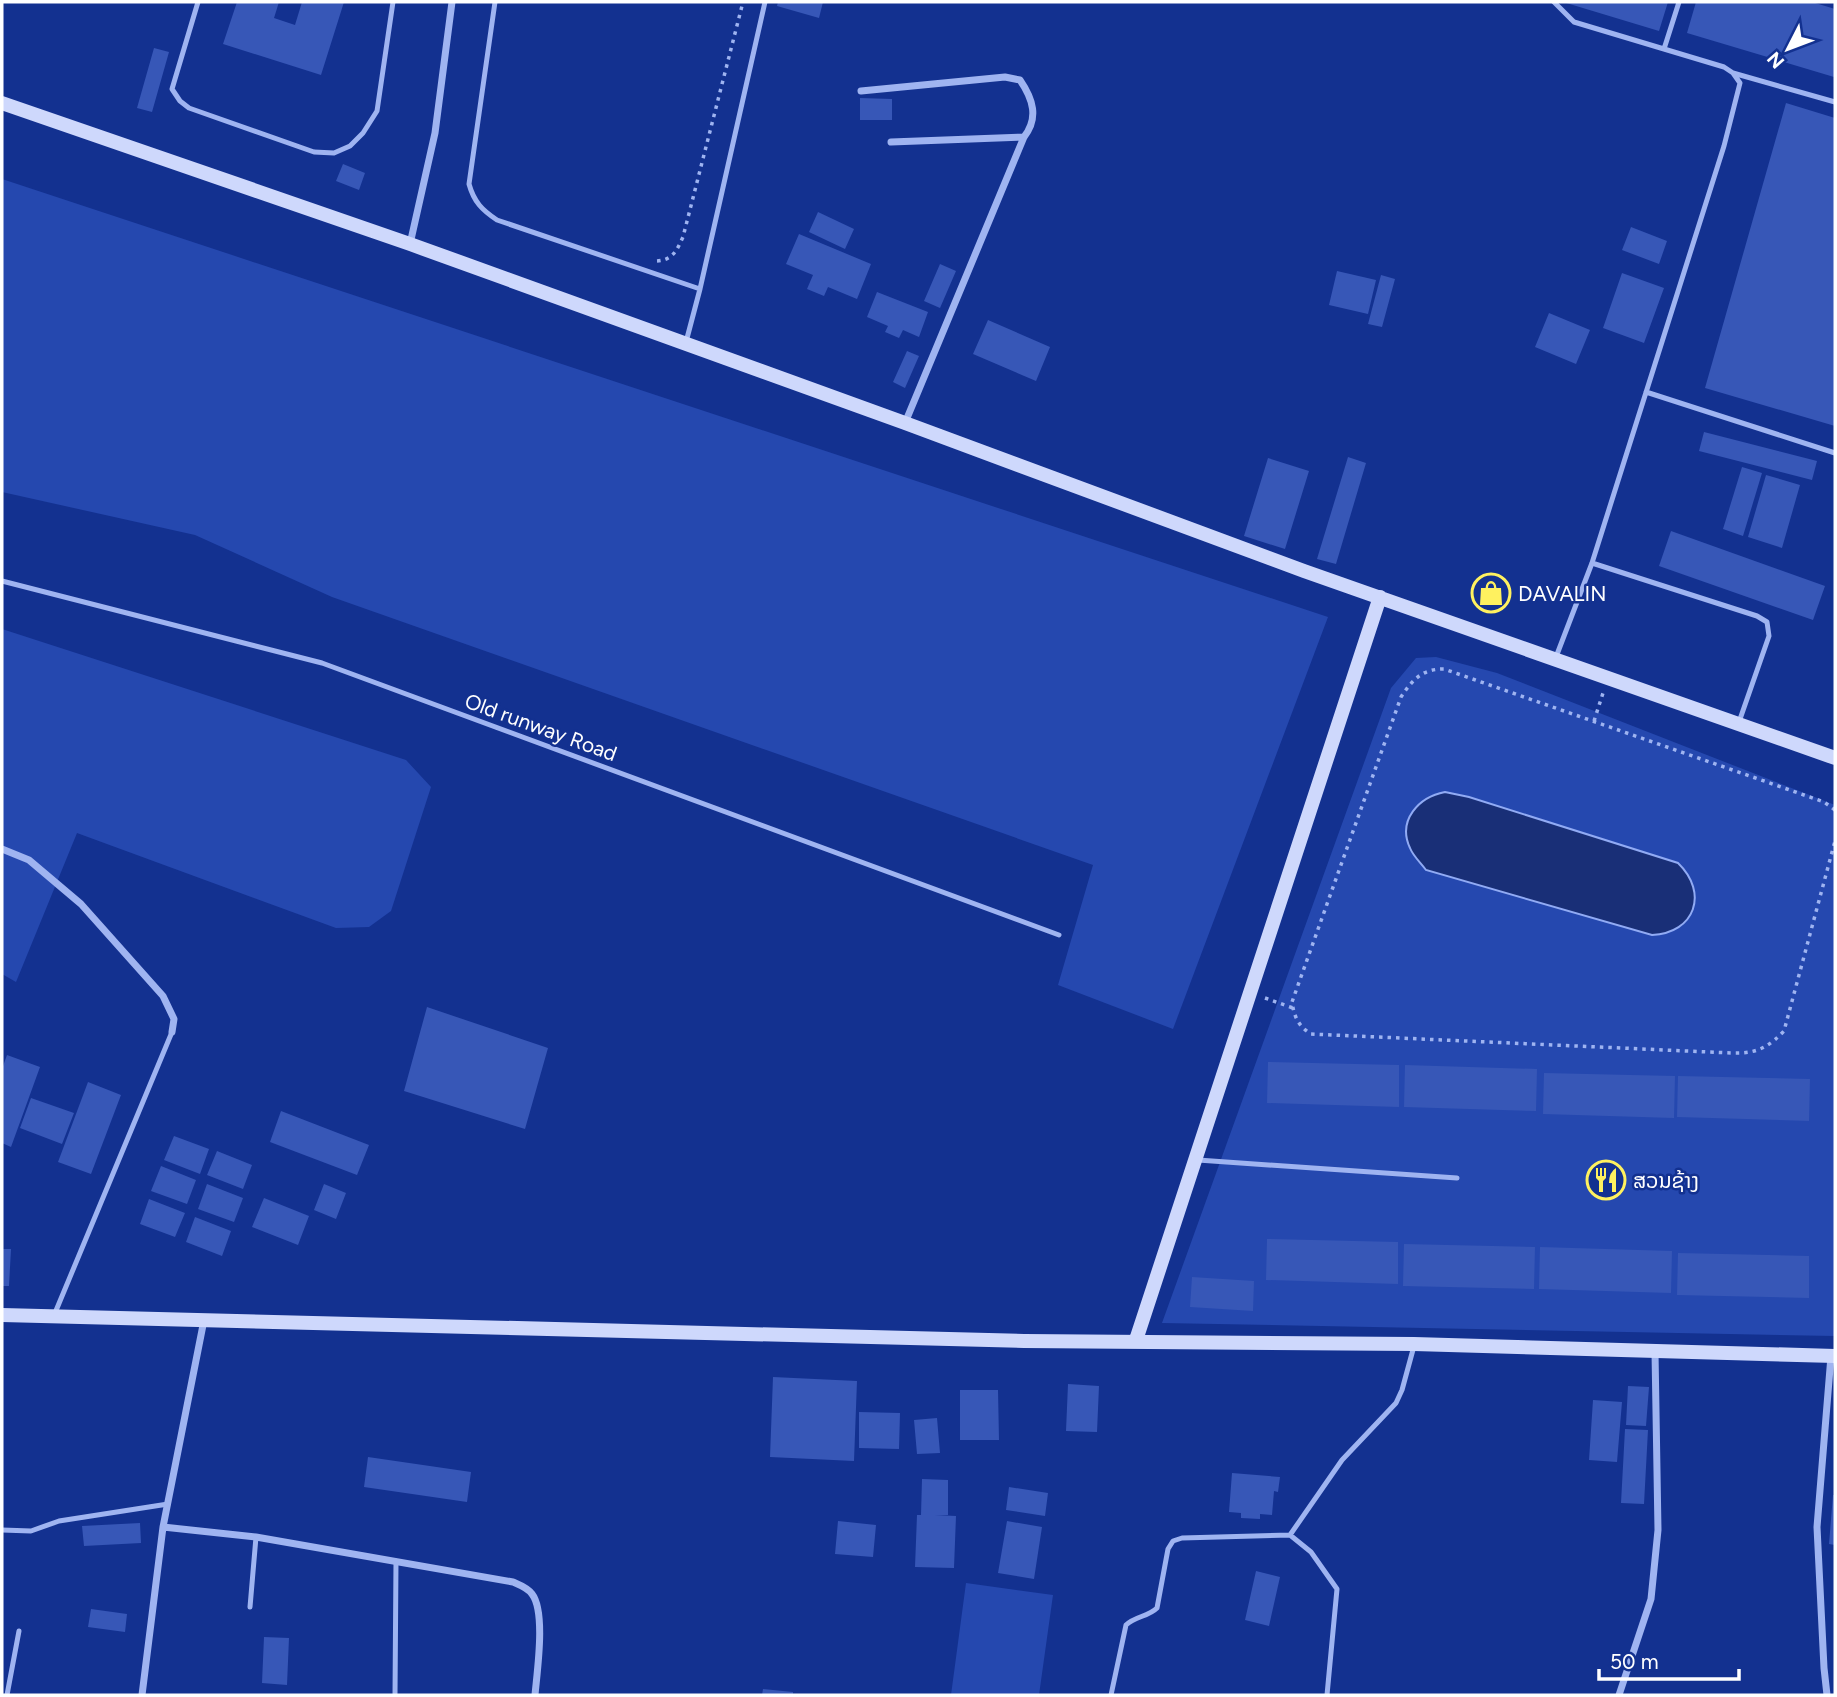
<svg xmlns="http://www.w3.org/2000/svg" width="1837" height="1697" viewBox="0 0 1837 1697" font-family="Figtree,'Noto Sans Lao',sans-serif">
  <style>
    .green { fill: #2548af }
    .water { fill: #192f77; stroke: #91abf4; stroke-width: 2 }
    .building { fill: #3757b7 }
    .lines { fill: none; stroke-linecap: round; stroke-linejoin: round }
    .path { stroke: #9fb4f1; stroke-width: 3.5; stroke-dasharray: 3.5 5; stroke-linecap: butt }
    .lane { stroke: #9fb4f1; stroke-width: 5 }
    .street { stroke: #9fb4f1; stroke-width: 7 }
    .secondary { stroke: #ced8fc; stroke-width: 14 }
    .labels { text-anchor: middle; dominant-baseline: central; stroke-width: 5; stroke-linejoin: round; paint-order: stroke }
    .poi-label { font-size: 21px; fill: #fff; stroke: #133190; text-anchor: start }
    .street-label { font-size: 21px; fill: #fff; stroke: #133190 }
  </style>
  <rect width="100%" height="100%" fill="#133190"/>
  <path class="green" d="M2 179 1328 617 1173 1029 1058 985 1093 865 332 597 195 535 2 492Z
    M2 629 406 760 431 787 391 911 369 927 336 928 77 833 16 982 2 974Z
    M1436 657 1497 673 1835 805V1336L1162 1323 1391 688 1416 658Z
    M966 1583 1053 1595 1039 1695H951Z"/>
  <path class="water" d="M1445 792 1469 797 1678 863C1709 893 1695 933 1652 935L1426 870C1421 863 1413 856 1410 848 1397 820 1419 797 1445 792Z"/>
  <path class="building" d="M237 2H279L274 18 295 25 302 2H344L321 75 223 44Z
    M778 2H823L819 18 777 6Z
    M1563 2H1668L1659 31Z
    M1696 2H1812L1835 9 1834 77 1687 33Z
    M154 48 169 52 152 112 137 108Z
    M860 98 892 99V120H860Z
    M1786 103 1835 118V426L1705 388Z
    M343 164 365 173 359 190 336 181Z
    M818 212 854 229 845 249 809 232Z
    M1631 227 1667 241 1659 264 1622 250Z
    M799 234 871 264 857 299 828 287 824 296 807 289 813 275 786 264Z
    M940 264 956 271 940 308 924 301Z
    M1337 271 1376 280 1368 314 1329 305Z
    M1622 273 1664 288 1644 343 1603 328Z
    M1381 275 1395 279 1382 327 1368 324Z
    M877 292 928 312 919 337 903 330 899 338 885 332 888 326 867 317Z
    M1549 313 1590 330 1576 364 1535 347Z
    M988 320 1050 347 1036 381 973 354Z
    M907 351 919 356 905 388 893 382Z
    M1704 432 1817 461 1812 480 1699 451Z
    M1348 457 1366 463 1336 564 1317 559Z
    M1268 458 1309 471 1285 549 1244 536Z
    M1742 467 1762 473 1743 536 1723 529Z
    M1766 475 1800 485 1782 548 1748 537Z
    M1671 531 1825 586 1813 620 1659 566Z
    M427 1007 548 1048 525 1129 404 1091Z
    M7 1055 40 1067 11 1147 2 1143V1069Z
    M1268 1062 1399 1065V1107L1267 1103Z
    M1405 1065 1537 1069 1536 1111 1404 1107Z
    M1544 1073 1675 1076 1674 1118 1543 1114Z
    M1678 1076 1810 1079 1809 1121 1677 1117Z
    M88 1082 121 1095 91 1174 58 1162Z
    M31 1098 74 1113 62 1144 20 1128Z
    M281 1111 369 1145 357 1175 270 1142Z
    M174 1136 209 1149 200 1174 164 1160Z
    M217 1151 252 1165 243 1189 207 1175Z
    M161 1166 196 1180 187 1204 151 1191Z
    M207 1184 243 1198 234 1222 198 1209Z
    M324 1184 346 1193 336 1219 314 1210Z
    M264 1198 309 1216 298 1245 252 1227Z
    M149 1199 185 1213 175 1237 140 1224Z
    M195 1217 231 1231 222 1256 186 1242Z
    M1267 1239 1398 1242V1284L1266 1280Z
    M1404 1244 1535 1247 1534 1289 1403 1286Z
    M1540 1247 1672 1251 1671 1293 1539 1289Z
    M2 1249H11L9 1286H2Z
    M1678 1253 1809 1256V1298L1677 1295Z
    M1192 1277 1254 1281 1253 1311 1190 1307Z
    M773 1377 857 1381 854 1461 770 1457Z
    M1068 1384 1099 1386 1097 1432 1066 1431Z
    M1628 1386 1649 1387 1646 1426 1626 1425Z
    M960 1390H998L999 1440H960Z
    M1593 1400 1622 1402 1617 1462 1589 1460Z
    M859 1412 900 1413 899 1449 859 1448Z
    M937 1418 940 1453 917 1454 914 1420Z
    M1625 1429 1648 1430 1644 1504 1621 1503Z
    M368 1457 471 1472 467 1502 364 1487Z
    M1232 1473 1280 1477 1278 1492 1274 1491 1272 1515 1260 1514V1519L1241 1518V1513L1229 1512Z
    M922 1479 948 1480V1515H935L956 1516 954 1568 915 1567 917 1515H921Z
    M1009 1487 1048 1493 1045 1516 1006 1510Z
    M1833 1495H1835V1545L1829 1544Z
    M838 1521 876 1525 873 1557 835 1554Z
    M1007 1521 1042 1527 1034 1579 998 1573Z
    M140 1523 141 1543 84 1546 82 1526Z
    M1256 1571 1280 1577 1269 1626 1245 1620Z
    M91 1609 127 1614 125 1632 88 1627Z
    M264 1637 289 1638 287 1685 262 1683Z
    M763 1689 793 1692V1695H762Z"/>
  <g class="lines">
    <path class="path" d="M657 261C673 260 677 250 683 237L743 2
      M1594 721 1603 693
      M1835 810 1824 802 1444 669C1422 669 1413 679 1401 697L1292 1002C1294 1016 1298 1026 1311 1034L1709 1052C1742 1053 1759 1058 1784 1031L1835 841
      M1265 998 1293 1008"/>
    <path class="lane" d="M198 2 172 89 180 101 189 108 314 152 334 153 350 146 363 133 377 111 393 2
      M495 2 469 184C474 202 482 210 497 220L700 289
      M1554 2 1574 22 1724 67 1733 73 1740 83 1724 146 1592 563 1556 657
      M1664 49 1679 2
      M1733 73 1835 102
      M686 342 700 289 765 2
      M1646 392 1835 453
      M1592 563 1757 616 1767 622 1769 636 1739 722
      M2 581 322 663 1059 935
      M1198 1160 1457 1178
      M55 1313 172 1032
      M2 1530 31 1531 59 1521 168 1504
      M250 1607 256 1537
      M7 1695 19 1631
      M395 1695 396 1561
      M1111 1695 1126 1625C1135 1616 1148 1617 1157 1608L1168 1549 1173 1541 1182 1538 1290 1535
      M1327 1695 1337 1589 1311 1552 1290 1535 1342 1460 1396 1403 1402 1390 1414 1346"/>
    <path class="street" d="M861 91 1005 77 1020 80C1033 99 1039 118 1024 137L905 423
      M891 142 1024 137
      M410 244 435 133 452 2
      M2 849 29 860 81 904 163 996 174 1019 172 1032
      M163 1527 256 1537 513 1582C520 1585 528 1588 532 1594 546 1612 537 1672 535 1695
      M142 1695 163 1527 204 1320
      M1619 1695 1651 1599 1658 1530 1655 1352
      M1827 1695 1824 1668 1817 1527 1831 1356"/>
    <path class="secondary" d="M2 103 410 244 905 423 1304 571 1835 758
      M2 1315 1024 1341 1414 1344 1835 1356
      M1136 1340 1380 597"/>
  </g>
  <defs>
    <symbol id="shop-ring" viewBox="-11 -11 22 22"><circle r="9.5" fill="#133190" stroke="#fff15f" stroke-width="1.5"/><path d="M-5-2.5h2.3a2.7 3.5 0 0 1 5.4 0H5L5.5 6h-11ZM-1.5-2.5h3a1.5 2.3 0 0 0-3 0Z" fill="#fff15f"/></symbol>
    <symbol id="restaurant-ring" viewBox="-11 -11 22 22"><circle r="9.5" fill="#133190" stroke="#fff15f" stroke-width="1.5"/><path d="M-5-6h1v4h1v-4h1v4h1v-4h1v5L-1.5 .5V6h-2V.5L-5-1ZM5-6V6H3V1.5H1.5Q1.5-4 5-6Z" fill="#fff15f"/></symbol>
  </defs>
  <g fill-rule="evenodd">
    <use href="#shop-ring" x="1469" y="571" width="44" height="44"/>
    <use href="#restaurant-ring" x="1584" y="1158" width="44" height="44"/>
  </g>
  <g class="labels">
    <g class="poi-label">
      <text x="1518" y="593">DAVALIN</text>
      <text x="1633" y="1180">ສວນຊ້າງ</text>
    </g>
    <g class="street-label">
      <text transform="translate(541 727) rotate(20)">Old runway Road</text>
    </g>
  </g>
  <rect width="1837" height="1697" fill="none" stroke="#ffffff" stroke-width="7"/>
  <g transform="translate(1788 49) rotate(228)" stroke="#133190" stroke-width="5" paint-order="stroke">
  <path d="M0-5L12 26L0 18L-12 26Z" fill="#ffffff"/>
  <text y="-10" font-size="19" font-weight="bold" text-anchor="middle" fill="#ffffff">N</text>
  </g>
  <path d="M1599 1669v10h140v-10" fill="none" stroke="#ffffff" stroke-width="3.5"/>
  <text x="1610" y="1669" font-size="21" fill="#ffffff" stroke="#133190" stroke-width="5" paint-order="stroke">50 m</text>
</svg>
